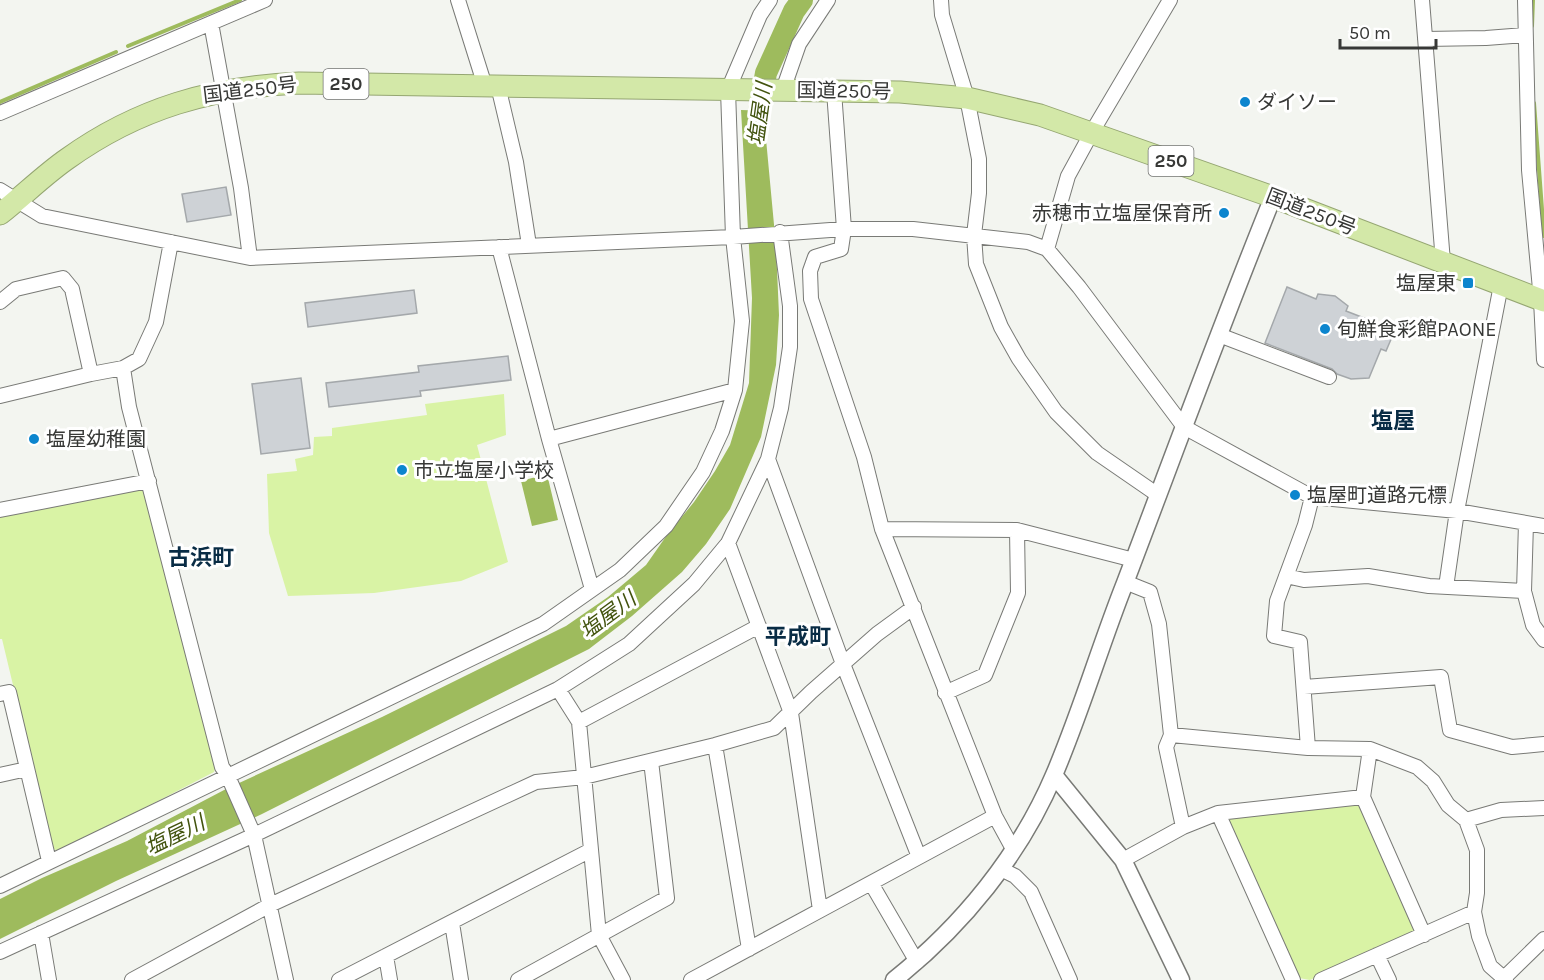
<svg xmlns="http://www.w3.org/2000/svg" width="1544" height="980" viewBox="0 0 1544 980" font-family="Karla,'Noto Sans JP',sans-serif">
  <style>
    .green { fill: #d9f3a5 }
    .water { fill: #9ebb5d }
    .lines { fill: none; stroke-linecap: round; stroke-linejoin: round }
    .stream { stroke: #9ebb5d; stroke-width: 4 }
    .river { stroke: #9ebb5d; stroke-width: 22 }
    .building { fill: #ced2d6; stroke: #a4a8ab; stroke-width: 1.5 }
    .minor-casing { stroke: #797a76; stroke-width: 16 }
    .tertiary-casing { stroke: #797a76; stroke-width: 19 }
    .trunk-casing { stroke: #95a672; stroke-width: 23 }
    .minor { stroke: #fff; stroke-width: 14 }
    .tertiary { stroke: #fff; stroke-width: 16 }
    .trunk { stroke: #d3e8a8; stroke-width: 21 }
    .poi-dot { fill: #0c85ce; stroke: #fff; stroke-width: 2 }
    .labels { text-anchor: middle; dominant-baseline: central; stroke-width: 6; stroke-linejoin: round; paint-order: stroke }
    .shield { fill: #fff; stroke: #737472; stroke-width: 1.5 }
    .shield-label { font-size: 18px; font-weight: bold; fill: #373836 }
    .street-label { font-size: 20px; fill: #373836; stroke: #fff }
    .poi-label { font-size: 20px; fill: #373836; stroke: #fff; text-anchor: start }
    .water-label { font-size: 21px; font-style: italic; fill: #42530e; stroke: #fff }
    .quarter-label { font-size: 22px; font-weight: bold; fill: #092c45; stroke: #fff }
  </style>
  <rect width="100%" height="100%" fill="#f3f5f0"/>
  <path class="green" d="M504 394 506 435 477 445 508 562 461 581 374 593 288 596 269 533 267 474 297 471 295 459 313 455 314 437 332 436V428L427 415 425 404Z
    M143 488 217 762 214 772 59 852 52 848 2 639H0V515Z
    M1356 802 1362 806 1416 925 1415 932 1310 980 1299 978 1228 822 1232 815Z"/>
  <path class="water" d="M741 110 769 111 766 139 776 246 779 315 776 365 761 437 730 509 706 544 682 572 632 616 589 649 262 814 116 881 0 939V899L42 878 127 841 226 789 382 717 566 626 608 597 646 565 667 535 694 502 715 471 730 445 749 383 752 298Z
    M547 474 558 520 532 526 521 481Z"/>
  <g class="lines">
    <path class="stream" d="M1532 26 1533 0
      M128 46 240 0
      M0 102 116 52
      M1534 103 1544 236"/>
    <path class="river" d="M754 139 766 73 794 11 802 0"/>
  </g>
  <path class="building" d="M226 187 231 215 187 222 182 194Z
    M1287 287 1316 299 1318 294 1335 296 1348 306 1346 311 1395 330 1386 351 1381 349 1369 378 1351 379 1337 374 1332 369 1265 343Z
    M414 290 417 313 308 327 305 303Z
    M508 356 511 380 420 391 421 396 329 407 326 383 419 372 418 366Z
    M301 378 310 448 261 454 252 384Z"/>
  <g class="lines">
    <defs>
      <path id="minor" d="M458 0 485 86
        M941 0 942 15 967 98 979 159V193L974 235 976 264 1001 327 1019 359 1056 412 1097 453 1158 495
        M1422 0 1443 262
        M1525 0 1529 170 1541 300 1544 360
        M211 23 241 188 250 258
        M1425 39 1486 38 1525 35
        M498 86 516 162 529 245
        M783 90 799 44 828 0
        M834 91 844 229 841 249 815 257 810 271 811 299 864 457 882 529 995 816 1013 849
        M0 113 265 0
        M0 190 42 216 250 258 733 237 844 229H913L1028 242 1047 249 1079 287 1184 427 1312 497 1457 511 1544 526
        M499 247 549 439 592 589
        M1047 249 1068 176 1092 132 1170 0
        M0 302 16 289 63 278 72 289 91 374
        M1219 335 1329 377
        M123 368 129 407 222 767 227 774 254 835 286 980
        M0 396 91 374 123 368 139 359 156 322 171 242
        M549 439 735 390
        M768 459 843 664 919 857
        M0 510 149 481
        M1526 523 1524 591 1533 625 1544 640
        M882 529 1017 530 1134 560
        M728 543 791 713 820 910
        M1286 576 1304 580 1368 576 1429 586 1524 591
        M1125 582 1150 592 1159 624 1171 735 1166 747 1183 827
        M1446 587 1457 511 1501 285
        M1304 687 1441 677 1450 730 1512 747 1544 744
        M558 689 579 722 599 935 623 980
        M945 693 985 675 1018 593 1017 530
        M0 694 9 692 49 861
        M579 722 759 626
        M1171 735 1308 748 1370 749 1417 767 1433 781 1448 805 1466 820 1477 850V893L1474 912 1479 936 1490 966 1506 980
        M715 745 749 949
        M1308 748 1300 642 1274 636 1277 601 1305 525 1312 497
        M1370 749 1363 797 1424 935
        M0 775 27 769
        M1218 813 1293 980
        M1466 820 1501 810 1544 808
        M1123 860 1183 827 1218 813 1363 797
        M1001 869 1015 876 1031 892 1070 980
        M871 883 917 962
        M0 886 543 624 620 570 666 526 703 472 722 431 735 390 742 321 733 237 728 90 760 15 770 0
        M452 923 461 980
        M41 933 49 980
        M0 952 254 835 558 689 629 644 694 584 728 543 768 459 781 408 790 347V306L780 232
        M1377 955 1389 980
        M386 956 390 980
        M132 980 270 905 536 782 584 777 715 745 774 728 811 692 877 634 914 607
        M339 980 591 850
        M518 980 667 898 651 761
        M691 980 995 816
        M1321 980 1474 912
        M1502 980 1544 939"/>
      <path id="tertiary" d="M1054 775 1123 860 1181 980
        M894 980C962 926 1020 855 1054 775 1081 712 1100 646 1125 583 1174 454 1221 325 1273 197"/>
      <path id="trunk" d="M0 214C23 196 44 175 67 159 138 108 212 87 299 83L900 92 967 98 1040 115 1273 197 1544 301"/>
    </defs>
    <use href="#minor" class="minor-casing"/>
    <use href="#tertiary" class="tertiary-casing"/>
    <use href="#trunk" class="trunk-casing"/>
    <use href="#minor" class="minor"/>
    <use href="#tertiary" class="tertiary"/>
    <use href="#trunk" class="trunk"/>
  </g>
  <g class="poi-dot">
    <circle cx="1245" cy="102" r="6"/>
    <circle cx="1224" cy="213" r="6"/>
    <rect x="1462" y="277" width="12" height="12" rx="3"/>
    <circle cx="1325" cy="329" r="6"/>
    <circle cx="34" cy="439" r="6"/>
    <circle cx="402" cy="470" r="6"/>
    <circle cx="1295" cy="495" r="6"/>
  </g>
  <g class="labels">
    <g class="shield">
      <rect x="323.5" y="69" width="45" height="30" rx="4.5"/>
      <rect x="1148.5" y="146" width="45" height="30" rx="4.5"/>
    </g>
    <g class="shield-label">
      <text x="346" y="84">250</text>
      <text x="1171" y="161">250</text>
    </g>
    <g class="street-label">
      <text transform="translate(250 90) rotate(-7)">国道250号</text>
      <text transform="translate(844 91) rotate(1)">国道250号</text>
      <text transform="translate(1311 212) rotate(21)">国道250号</text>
    </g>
    <g class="poi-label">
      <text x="1257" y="102">ダイソー</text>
      <text x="1212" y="213" text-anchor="end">赤穂市立塩屋保育所</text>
      <text x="1456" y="283" text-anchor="end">塩屋東</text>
      <text x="1337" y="329">旬鮮食彩館PAONE</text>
      <text x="46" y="439">塩屋幼稚園</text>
      <text x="414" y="470">市立塩屋小学校</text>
      <text x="1307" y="495">塩屋町道路元標</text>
    </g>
    <g class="water-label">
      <text transform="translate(760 114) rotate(-82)">塩屋川</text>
      <text transform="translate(608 615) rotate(-36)">塩屋川</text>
      <text transform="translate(175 835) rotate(-26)">塩屋川</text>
    </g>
    <g class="quarter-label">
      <text x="1393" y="421">塩屋</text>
      <text x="201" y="558">古浜町</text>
      <text x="798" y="637">平成町</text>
    </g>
  </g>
  <path d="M1340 39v9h96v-9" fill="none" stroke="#373836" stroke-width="3"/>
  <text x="1349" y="39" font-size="18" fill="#373836" stroke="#ffffff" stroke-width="4.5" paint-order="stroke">50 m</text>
</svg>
